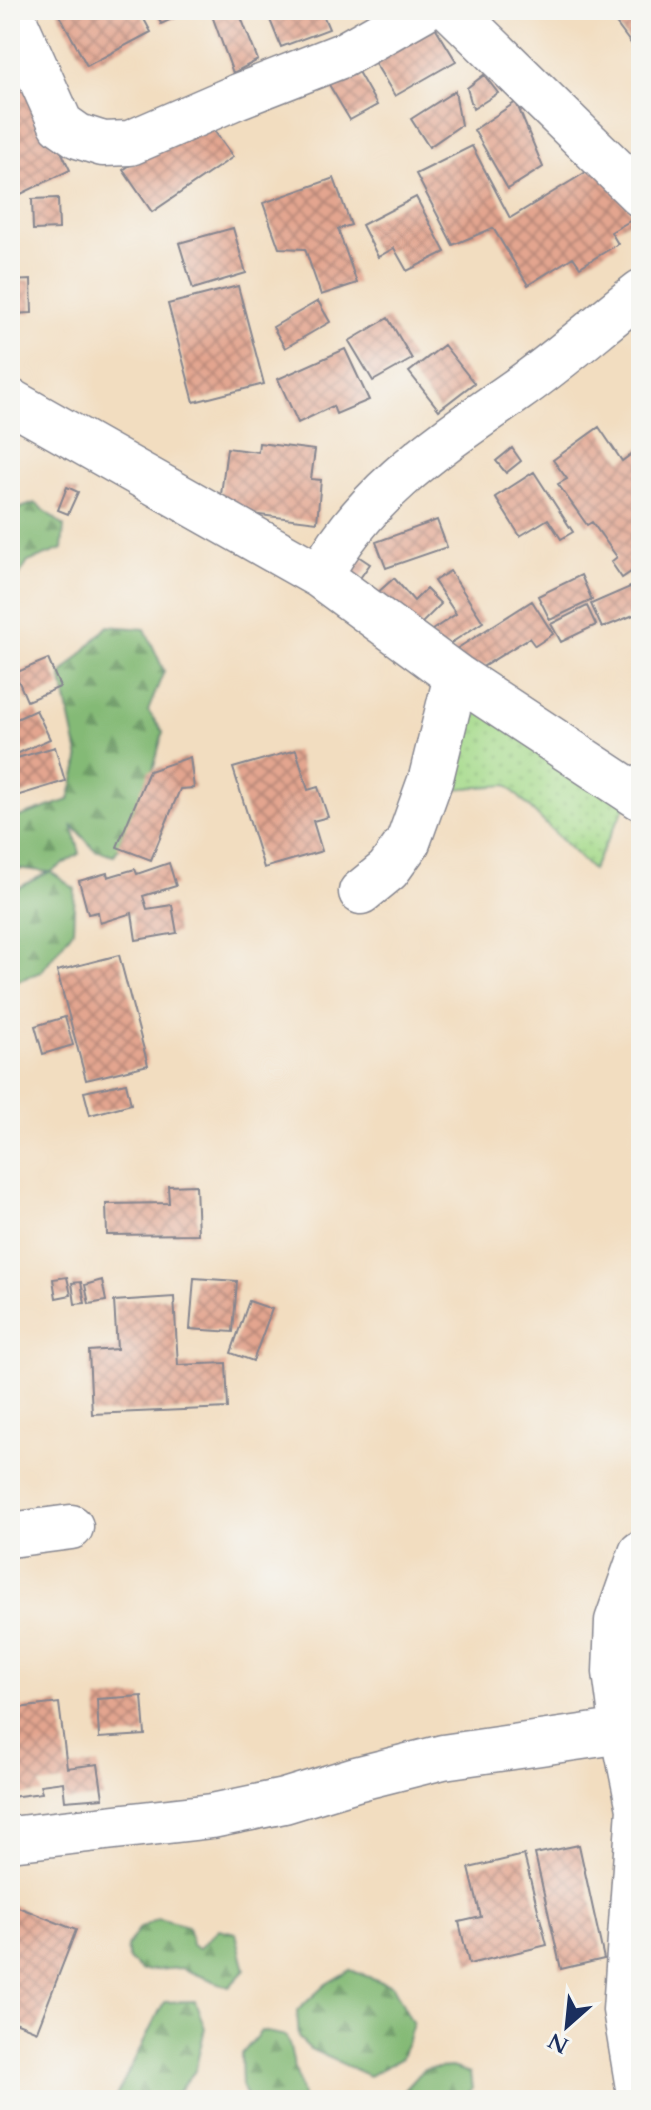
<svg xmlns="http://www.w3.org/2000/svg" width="651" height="2110" viewBox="0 0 651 2110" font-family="Cardo,serif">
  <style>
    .grass { fill: url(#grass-dots); stroke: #608474; stroke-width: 2 }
    .forest { fill: url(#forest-firs); stroke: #50746a; stroke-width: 2 }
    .building { fill: url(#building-cross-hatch) }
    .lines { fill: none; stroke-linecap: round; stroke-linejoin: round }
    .minor-casing { stroke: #86868f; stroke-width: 47 }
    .minor { stroke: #fff; stroke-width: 44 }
  </style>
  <defs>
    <pattern id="grass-dots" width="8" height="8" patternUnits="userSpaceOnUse" patternTransform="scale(2)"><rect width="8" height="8" fill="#a5da8a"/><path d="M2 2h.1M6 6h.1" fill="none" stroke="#8dbb7a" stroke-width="1.8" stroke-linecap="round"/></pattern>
    <pattern id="forest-firs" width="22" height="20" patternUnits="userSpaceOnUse" patternTransform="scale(2)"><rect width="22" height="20" fill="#84ba76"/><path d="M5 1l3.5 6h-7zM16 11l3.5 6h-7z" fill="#6b9864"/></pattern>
    <pattern id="building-cross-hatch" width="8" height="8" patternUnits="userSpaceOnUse" patternTransform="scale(2)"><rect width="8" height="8" fill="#e3a58f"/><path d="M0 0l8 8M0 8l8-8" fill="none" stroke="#b78778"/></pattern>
  </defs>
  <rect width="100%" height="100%" fill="#f6f6f2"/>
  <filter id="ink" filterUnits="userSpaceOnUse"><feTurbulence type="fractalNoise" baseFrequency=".0125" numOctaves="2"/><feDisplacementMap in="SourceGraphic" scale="16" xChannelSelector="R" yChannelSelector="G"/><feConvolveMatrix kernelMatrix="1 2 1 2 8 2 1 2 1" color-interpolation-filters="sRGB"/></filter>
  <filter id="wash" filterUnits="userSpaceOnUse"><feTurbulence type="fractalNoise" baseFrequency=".006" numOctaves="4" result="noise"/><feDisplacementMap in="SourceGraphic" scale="32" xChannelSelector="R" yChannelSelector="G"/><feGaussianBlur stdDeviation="1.8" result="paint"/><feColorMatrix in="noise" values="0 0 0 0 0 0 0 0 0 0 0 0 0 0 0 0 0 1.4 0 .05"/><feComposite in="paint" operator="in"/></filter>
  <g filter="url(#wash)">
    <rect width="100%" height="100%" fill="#f2ddc0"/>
    <path class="grass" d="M464 694 628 801 592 870 507 785 439 790Z"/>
    <path class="forest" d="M35 503 64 526 62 549 28 562 10 591V512Z
      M108 626 145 629 164 671 148 711 163 732 140 818 114 855 95 850 72 825 80 853 51 872 75 889 73 930 41 972 12 983 10 892 49 872 16 868 10 859V820L69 800 79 760 61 675Z
      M158 1918 188 1926 192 1945 198 1949 219 1929 236 1933 245 1970 229 1987 181 1968 142 1971 129 1960 127 1946 139 1929Z
      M350 1970 393 1986 413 2024 402 2058 369 2076 310 2049 299 2038 297 2011 326 1984Z
      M195 2001 205 2028 195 2071 171 2100H114L164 2002Z
      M261 2031 287 2036 303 2100H248L242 2085 241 2055Z
      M452 2067 470 2073 472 2089 463 2100H403L405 2090 424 2069Z"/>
    <g id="blocks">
      <path class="building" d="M57 10H139L151 32 87 66Z
        M155 10H192L161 24Z
        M210 10H238L258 60 233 73Z
        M266 10H321L329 29 281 47Z
        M622 10H641V57L612 18Z
        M432 22 456 61 395 96 372 58Z
        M353 63 377 105 350 120 325 78Z
        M484 75 498 93 473 109 467 88Z
        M25 76 70 170 19 195 10 177V83Z
        M455 91 461 125 429 147 411 119Z
        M516 102 543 167 508 189 474 130Z
        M203 115 233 157 152 212 123 170Z
        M472 146 510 218 601 163 635 218 611 232 618 244 580 267 573 257 528 285 493 228 453 245 416 174Z
        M334 178 351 225 338 229 357 283 321 295 305 249 279 248 263 203Z
        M416 197 445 252 407 271 394 248 378 257 362 225Z
        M58 198 59 229 33 230 32 199Z
        M233 228 246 273 193 289 179 243Z
        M31 280 32 313 10 314V281Z
        M238 286 264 384 194 402 168 304Z
        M318 301 330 322 285 348 273 327Z
        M388 318 412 359 373 381 349 341Z
        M444 345 474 383 439 410 409 372Z
        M345 349 369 400 336 414 333 406 298 423 278 379Z
        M599 427 622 461 641 447V565L622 578 611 562 617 557 592 522 587 525 558 484 567 479 553 460Z
        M259 443 315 450 311 479 321 480 317 522 219 510 227 448 258 452Z
        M512 448 521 461 506 473 496 461Z
        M534 472 573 532 561 539 548 519 520 536 495 497Z
        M67 487 78 492 68 514 58 510Z
        M437 520 447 547 386 568 376 542Z
        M355 554 370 564 358 581 343 572Z
        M450 571 483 622 440 650 429 632 456 614 434 581Z
        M581 575 592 600 550 620 538 596Z
        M394 578 414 601 426 589 441 604 417 628 375 595Z
        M637 584 641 594V612L602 628 591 604Z
        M532 601 553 634 535 646 529 638 468 676 453 651Z
        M587 606 596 625 561 642 551 624Z
        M48 659 60 687 27 701 15 673Z
        M36 710 50 739 10 757V722Z
        M55 747 65 781 10 798V760Z
        M296 750 308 790 318 787 328 817 313 821 322 851 264 868 233 768Z
        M190 757 194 788 180 789 151 860 117 847 149 771Z
        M169 863 176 886 143 896 147 909 172 905 177 933 136 940 132 913 100 923 98 912 88 914 79 881 107 873 108 877 135 869 137 874Z
        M119 955 148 1065 86 1080 57 971Z
        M65 1017 73 1045 43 1054 35 1026Z
        M126 1083 131 1104 90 1115 84 1092Z
        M196 1185 198 1234 107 1235 106 1204 169 1203 168 1186Z
        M67 1277 71 1295 56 1298 53 1279Z
        M194 1278 237 1281 233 1332 190 1329Z
        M102 1280 106 1301 89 1304 85 1285Z
        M81 1282 85 1303 75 1304 72 1283Z
        M174 1297 178 1365 226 1363 228 1408 92 1414 89 1351 117 1349 114 1301Z
        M249 1301 272 1309 253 1361 231 1353Z
        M142 1696 145 1735 99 1738 97 1699Z
        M59 1703 67 1768 98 1764 103 1798 65 1801 63 1782 40 1785 42 1793 10 1797V1709Z
        M579 1845 604 1959 561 1969 535 1854Z
        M524 1855 547 1945 469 1964 459 1922 481 1917 469 1868Z
        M13 1905 76 1930 37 2031 10 2020V1912Z"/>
    </g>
  </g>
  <g filter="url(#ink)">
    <use href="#blocks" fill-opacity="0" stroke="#86868f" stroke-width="2"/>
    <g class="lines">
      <defs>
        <path id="minor" d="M10 10 61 124 78 136 103 144 130 143 236 97 343 55 422 10
          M452 10 641 195
          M10 401 320 576 456 676 641 798
          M320 576C366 491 440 444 517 390 560 360 600 324 641 292
          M361 892 388 870 408 842 431 778 456 676
          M10 1535 71 1527
          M10 1839 212 1816 284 1801 356 1779 443 1757 623 1731
          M640 2100 625 2010 639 1809 623 1731 615 1672 617 1621 641 1553"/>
      </defs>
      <use href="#minor" class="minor-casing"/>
      <use href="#minor" class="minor"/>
    </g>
  </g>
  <rect width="651" height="2110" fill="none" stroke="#f6f6f2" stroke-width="40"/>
  <g transform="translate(567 2026) rotate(207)" stroke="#f6f6f2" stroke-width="6" paint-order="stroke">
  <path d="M0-6L14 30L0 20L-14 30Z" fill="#1b2f5e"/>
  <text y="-12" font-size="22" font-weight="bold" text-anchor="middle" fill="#1b2f5e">N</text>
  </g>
</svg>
